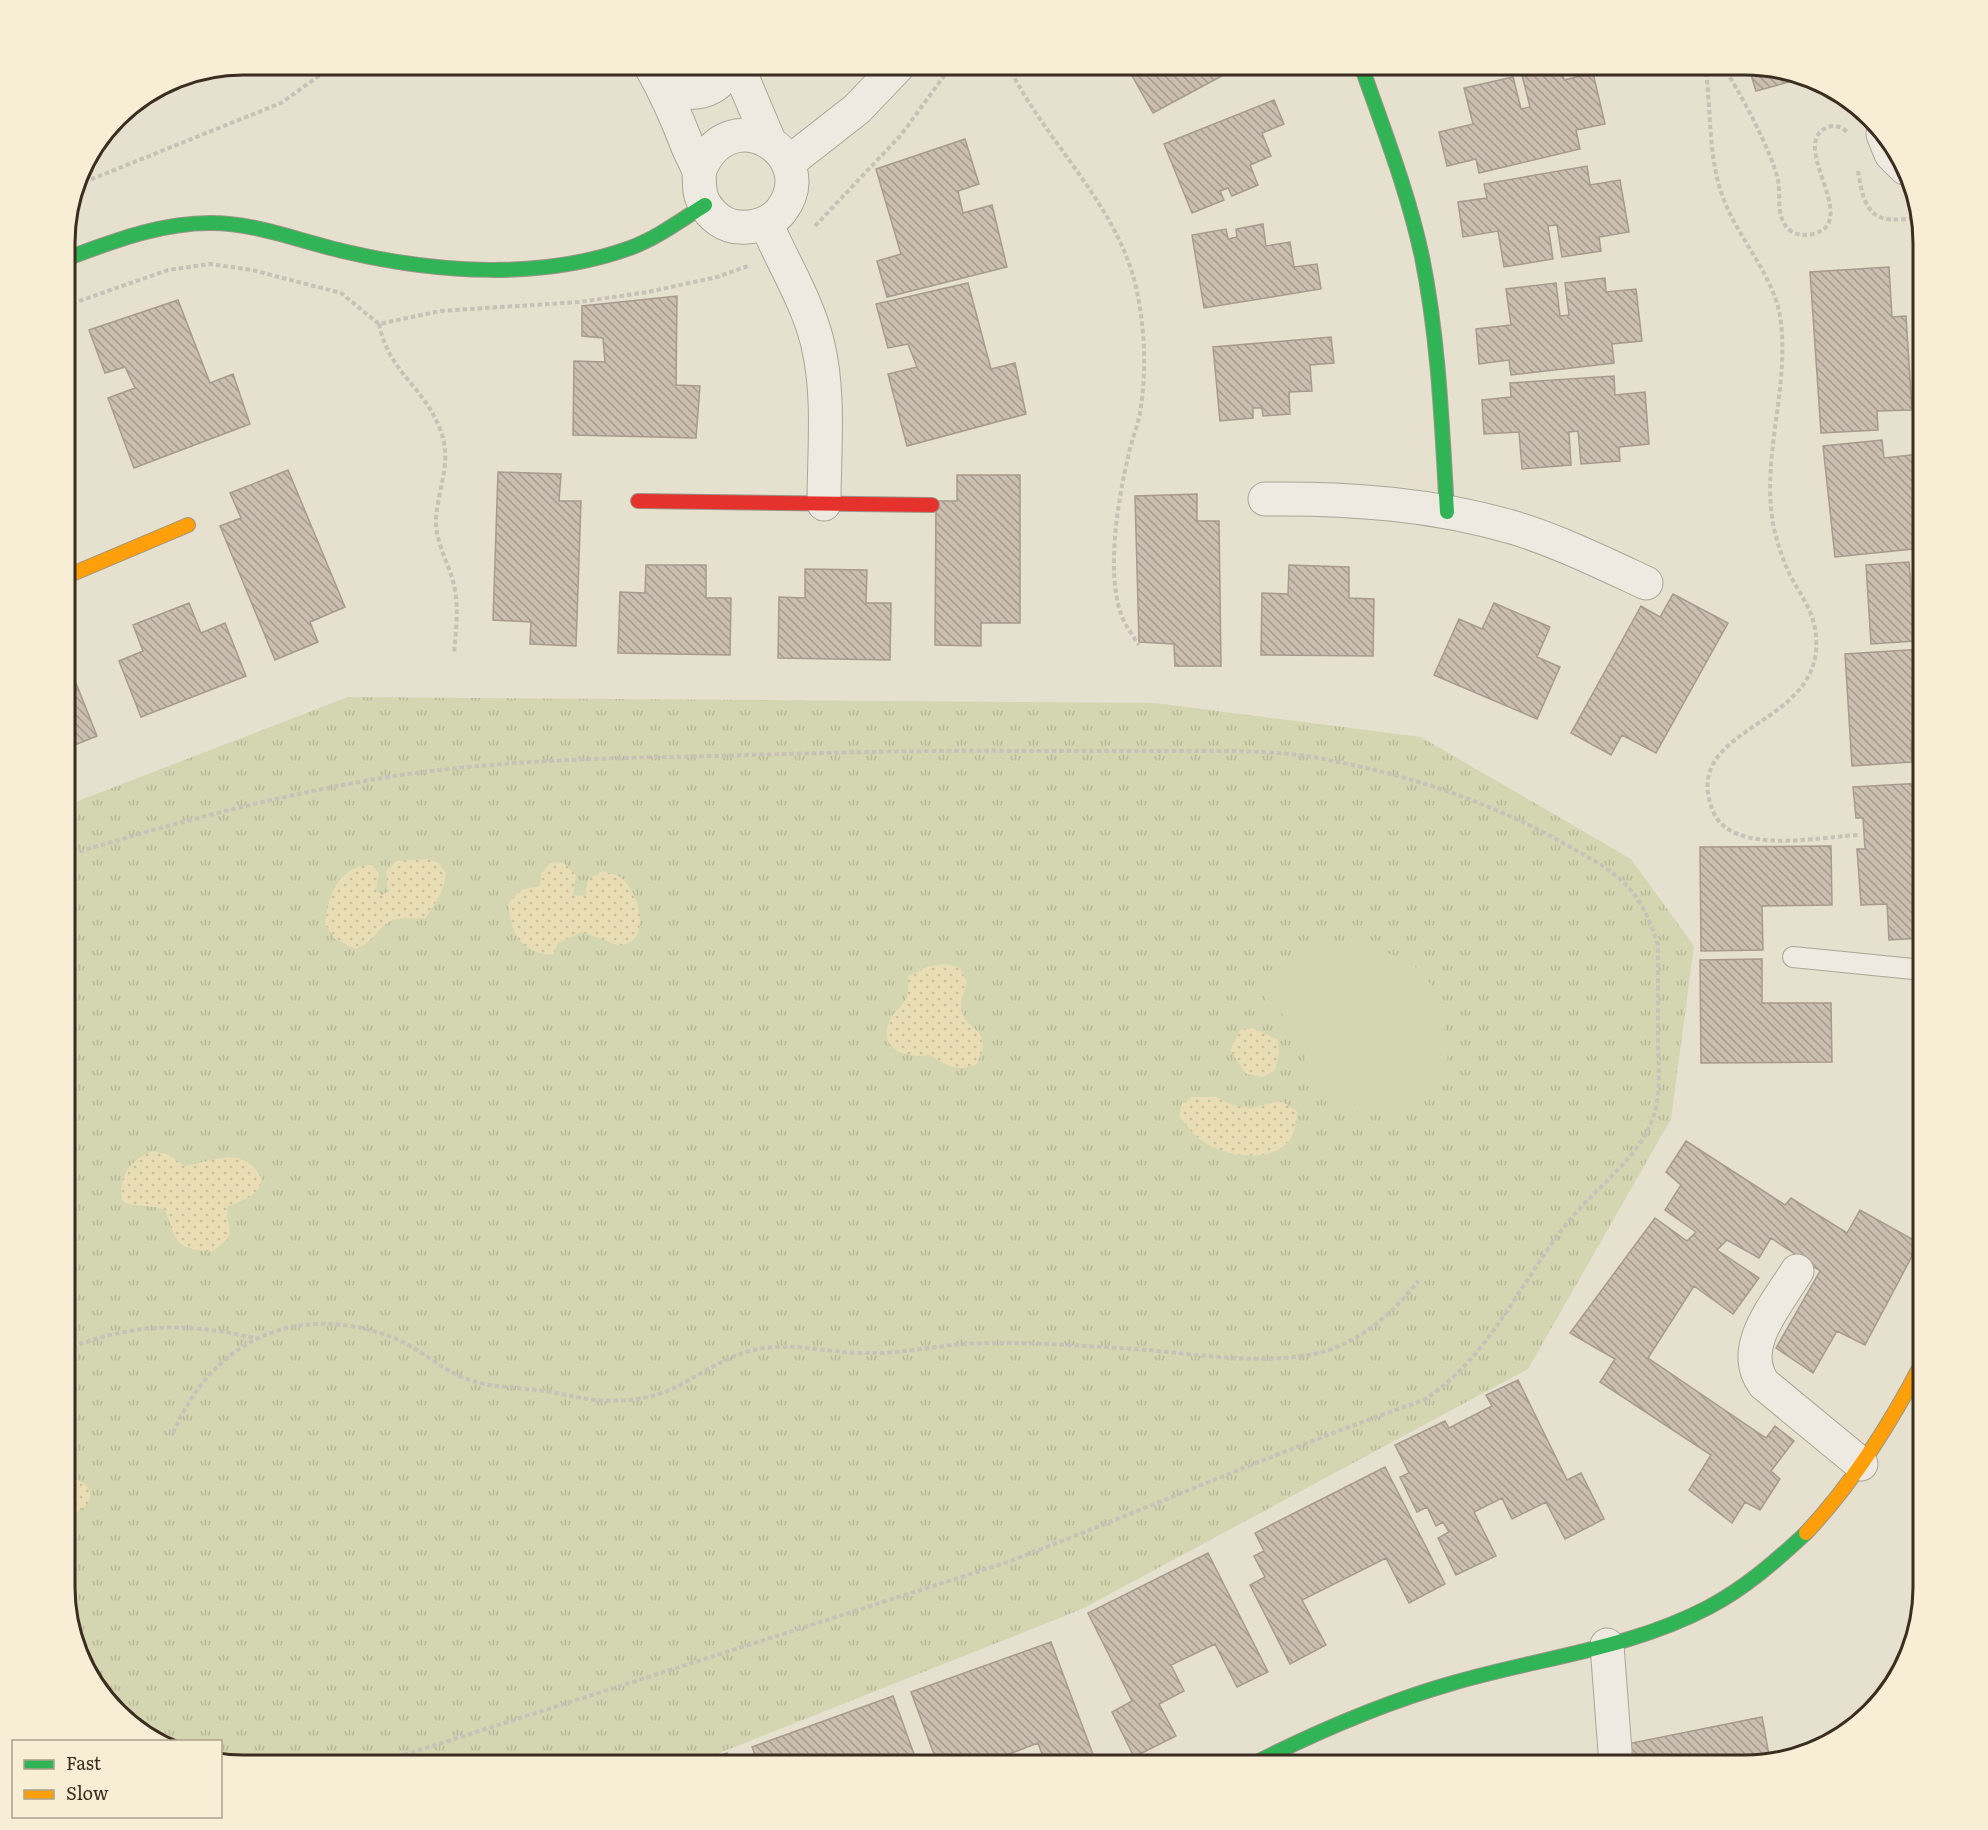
<svg xmlns="http://www.w3.org/2000/svg" width="1988" height="1830" viewBox="0 0 1988 1830" font-family="Literata,serif">
  <style>
    .grass { fill: url(#grass-tufts) }
    .sand { fill: url(#sand-dots) }
    .garden { fill: #d4d6b1 }
    .building { fill: url(#building-back-hatch); stroke: #a69b8e; stroke-width: 1.5 }
    .lines { fill: none; stroke-linecap: round; stroke-linejoin: round }
    .lane-casing { stroke: #aba597; stroke-width: 22 }
    .street-casing { stroke: #aba597; stroke-width: 35 }
    .fast-casing { stroke: #9b9488; stroke-width: 16 }
    .slow-casing { stroke: #9b9488; stroke-width: 16 }
    .jam-casing { stroke: #9b9488; stroke-width: 16 }
    .path { stroke: #c7c1b7; stroke-width: 4; stroke-dasharray: 4.5 3; stroke-linecap: butt }
    .lane { stroke: #eeeae1; stroke-width: 20 }
    .street { stroke: #eeeae1; stroke-width: 33 }
    .fast { stroke: #30b455; stroke-width: 14 }
    .slow { stroke: #ff9f0a; stroke-width: 14 }
    .jam { stroke: #e5322d; stroke-width: 14 }
    .rim { fill: none; stroke: #3b2d1f; stroke-width: 3 }
  </style>
  <defs>
    <pattern id="grass-tufts" width="24" height="20" patternUnits="userSpaceOnUse" patternTransform="scale(1.5)"><rect width="24" height="20" fill="#d4d6b1"/><path d="M3 7l-1-3M5 7V3M7 7l1-3M15 17l-1-3M17 17v-4M19 17l1-3" fill="none" stroke="#b7b898"/></pattern>
    <pattern id="sand-dots" width="8" height="8" patternUnits="userSpaceOnUse" patternTransform="scale(1.5)"><rect width="8" height="8" fill="#e9ddb6"/><path d="M2 2h.1M6 6h.1" fill="none" stroke="#c9be9c" stroke-width="1.8" stroke-linecap="round"/></pattern>
    <pattern id="building-back-hatch" width="6" height="6" patternUnits="userSpaceOnUse" patternTransform="scale(1.5)"><rect width="6" height="6" fill="#cabeb0"/><path d="M-1 5l2 2M0 0l6 6M5-1l2 2" fill="none" stroke="#a59b8f"/></pattern>
  </defs>
  <rect width="100%" height="100%" fill="#e6e0cf"/>
  <path class="grass" d="M348 697 1155 703 1421 737 1631 859 1694 946 1671 1119 1528 1369 1082 1609 689 1765H243L221 1761 220 1742 159 1741 117 1713 78 1656 65 1598V806Z"/>
  <path class="sand" d="M428 859 438 863 446 873C445 891 435 902 426 918 416 919 402 917 393 920 380 924 374 943 355 949L335 939 325 924C328 895 339 865 372 865L379 873 376 891 382 895 388 891 386 871 397 861Z
    M563 862 576 875 573 895 585 896 588 879 602 871C608 873 615 874 620 877 636 888 649 926 632 941 630 943 623 945 620 946L582 932 558 943 553 955C519 952 511 934 508 903L521 890 540 886 541 874 550 863Z
    M945 964 960 968 967 982C965 989 961 999 961 1006 962 1033 997 1025 976 1065 956 1072 946 1065 929 1055 908 1058 878 1051 889 1022 892 1013 902 1007 906 999 909 993 908 983 908 976L927 967Z
    M1253 1028 1278 1040 1279 1053 1275 1070 1263 1077 1246 1074 1230 1050 1240 1030Z
    M1193 1097H1216L1232 1105 1251 1108 1281 1101 1297 1111C1296 1122 1295 1134 1288 1142 1269 1164 1222 1156 1201 1140 1192 1134 1186 1125 1179 1116L1182 1103Z
    M154 1151 169 1155 185 1166C215 1161 245 1144 262 1180 257 1199 243 1198 228 1207 223 1231 244 1231 211 1252 174 1247 178 1244 165 1210 151 1204 137 1208 123 1202 116 1179 132 1157 154 1151Z
    M65 1477C97 1479 100 1509 65 1516Z"/>
  <path class="garden" d="M1336 946C1365 948 1404 951 1425 976 1437 991 1451 1043 1447 1063 1445 1072 1437 1083 1432 1091 1419 1115 1383 1119 1360 1108 1352 1105 1345 1098 1337 1094 1330 1091 1321 1089 1316 1085 1304 1075 1308 1050 1298 1035 1295 1030 1292 1024 1288 1019 1282 1012 1269 1007 1265 998 1247 965 1318 950 1336 946Z"/>
  <path class="building" d="M1126 65H1242L1153 113Z
    M1452 65H1475L1455 73Z
    M1748 65 1807 77 1756 91Z
    M1561 66 1564 80 1593 73 1605 124 1576 130 1580 149 1479 173 1476 159 1447 166 1439 132 1473 124 1464 88 1513 77 1521 109 1530 107 1522 75Z
    M1274 100 1284 124 1262 133 1271 156 1250 165 1258 185 1232 196 1228 188 1220 191 1224 200 1192 213 1164 144Z
    M965 139 979 184 958 191 963 213 992 205 1007 267 887 297 877 261 901 254 876 169Z
    M1587 166 1590 185 1620 180 1629 232 1599 237 1601 251 1562 257 1557 225 1548 226 1553 259 1504 267 1498 231 1463 237 1458 202 1487 198 1484 184Z
    M1263 224 1266 246 1290 242 1294 267 1317 264 1321 289 1204 308 1192 235 1226 229 1228 239 1237 237 1236 229Z
    M1889 267 1892 317 1906 316 1912 410 1877 411 1878 430 1821 433 1810 272Z
    M1605 278 1606 292 1636 289 1642 341 1612 344 1614 363 1511 375 1509 360 1479 364 1476 329 1511 325 1506 289 1556 283 1560 316 1569 315 1565 283Z
    M968 283 991 369 1015 363 1026 414 907 446 888 374 917 367 908 344 888 348 876 304Z
    M677 296 676 385 700 386 696 438 573 435 574 361 605 362 603 338 582 336V306Z
    M178 300 210 383 233 374 250 424 134 468 108 398 135 388 125 367 105 373 89 330Z
    M1331 337 1334 363 1310 365 1312 391 1289 392 1290 414 1263 416 1262 408H1253V418L1220 421 1213 347Z
    M1614 376 1615 395 1645 392 1649 444 1619 447 1620 461 1581 464 1578 431 1569 432 1571 465 1522 469 1519 432 1484 434 1482 400 1511 397 1510 383Z
    M1882 440 1884 458 1919 454 1923 498V548L1835 557 1823 446Z
    M288 470 345 607 310 622 318 642 275 660 220 526 241 518 230 493Z
    M498 472 561 474 559 501H581L576 646 530 644 531 622 493 620Z
    M957 475H1020V623H981V646L935 645 936 501H957Z
    M1197 494V521H1219L1221 666H1175L1174 644 1139 642 1135 496Z
    M1909 562 1915 641 1871 644 1866 565Z
    M646 565H706V598H731L730 655 618 653 620 592 645 593Z
    M1289 565 1349 567V598L1374 599 1373 656 1261 655 1262 593 1288 594Z
    M805 569 867 570 866 603H891L890 660 778 658 779 597 805 598Z
    M1673 594 1728 623 1656 753 1622 735 1611 755 1571 733 1641 606 1660 617Z
    M189 603 201 633 225 623 246 676 141 717 119 661 143 651 133 625Z
    M1494 603 1550 627 1537 657 1560 667 1537 719 1434 675 1459 619 1482 629Z
    M1923 649V743L1911 744 1912 762 1852 766 1845 654Z
    M76 683 97 736 65 749V688Z
    M1923 783V938L1889 940 1887 904 1861 905 1857 849H1865L1863 818H1856L1853 787Z
    M1831 846 1832 905 1762 906 1763 950 1701 951 1700 847Z
    M1762 959V1003H1831L1832 1062 1701 1063 1700 960Z
    M1686 1141 1785 1205 1791 1198 1847 1233 1860 1210 1919 1243 1865 1345 1837 1331 1813 1373 1776 1348 1820 1271 1771 1238 1759 1258 1727 1240 1717 1250 1759 1278 1733 1314 1694 1286 1648 1358 1766 1438 1775 1426 1794 1441 1771 1471 1780 1479 1760 1510 1745 1502 1732 1523 1689 1490 1711 1455 1600 1382 1615 1359 1570 1333 1655 1218 1687 1241 1696 1232 1665 1210 1681 1185 1666 1172Z
    M1518 1380 1567 1480 1581 1473 1604 1519 1565 1539 1546 1502 1512 1519 1502 1498 1474 1512 1496 1556 1456 1575 1438 1538 1449 1532 1443 1522 1436 1526 1427 1507 1417 1512 1400 1477 1409 1473 1395 1445 1445 1421 1449 1428 1492 1406 1486 1395Z
    M1385 1467 1445 1584 1409 1603 1386 1558 1302 1600 1326 1645 1290 1664 1250 1585 1265 1577 1254 1556 1264 1551 1255 1533Z
    M1208 1553 1268 1672 1237 1687 1215 1644 1171 1665 1184 1691 1159 1704 1176 1736 1134 1757 1112 1712 1132 1701 1088 1613Z
    M1051 1642 1097 1765H1046L1038 1743 996 1759 998 1765H938L911 1692Z
    M893 1696 918 1765H759L752 1747Z
    M1762 1717 1770 1760 1745 1765H1626L1622 1745Z
    M727 1753 732 1765H697Z"/>
  <g class="lines">
    <defs>
      <path id="lane" d="M1793 957 1923 970"/>
      <path id="street" d="M650 65C665 91 677 118 688 147 691 155 697 164 699 172 700 184 698 192 704 203 711 216 725 227 740 227 755 228 771 223 781 211 824 154 728 95 699 172
        M737 65 770 143
        M663 73V85C687 98 720 95 729 65
        M1883 134 1891 154 1905 168
        M788 163 857 109 899 65
        M766 223C783 263 808 302 818 345 830 396 824 452 824 504
        M1265 499C1350 498 1433 504 1515 528 1560 542 1603 563 1646 583
        M1797 1271C1777 1304 1737 1348 1764 1384L1861 1464
        M1607 1645 1616 1765"/>
      <path id="fast" d="M1361 65C1383 128 1408 191 1422 257 1439 341 1442 427 1447 512
        M65 259C112 242 159 223 210 223 258 223 301 242 347 252 437 273 542 280 630 248 657 238 681 220 705 205
        M1251 1765C1316 1732 1383 1703 1453 1683 1538 1658 1630 1649 1709 1607 1745 1588 1776 1561 1806 1533"/>
      <path id="slow" d="M65 577 188 525
        M1806 1533C1854 1482 1891 1423 1923 1361"/>
      <path id="jam" d="M638 501 932 505"/>
    </defs>
    <use href="#lane" class="lane-casing"/>
    <use href="#street" class="street-casing"/>
    <use href="#fast" class="fast-casing"/>
    <use href="#slow" class="slow-casing"/>
    <use href="#jam" class="jam-casing"/>
    <path class="path" d="M779 65C799 71 818 74 837 65
      M1008 65C1045 142 1116 202 1136 287 1145 328 1147 371 1140 413 1137 428 1131 442 1128 457 1118 500 1106 571 1121 614 1125 625 1132 635 1139 645
      M1705 65C1712 110 1707 157 1724 200 1740 242 1776 277 1781 323 1789 391 1760 461 1774 529 1778 545 1783 560 1790 575 1801 596 1815 613 1816 637 1824 729 1678 724 1713 811 1731 856 1819 837 1858 835
      M1722 65C1738 88 1772 152 1778 180 1781 196 1775 220 1791 231 1798 236 1806 235 1813 234 1863 222 1786 143 1828 127 1836 124 1843 128 1848 133
      M1858 171C1865 216 1874 225 1920 217
      M77 185 281 103 334 65
      M815 226 901 135 952 65
      M65 306 168 270 210 264 252 270 341 293 379 324 440 311 579 302 648 292 717 277 748 266
      M379 324C389 373 423 385 440 429 453 460 438 488 436 519 435 543 449 563 454 585 459 608 456 631 454 654
      M65 856C169 824 275 796 382 778 493 760 605 758 717 756 818 753 918 750 1019 751 1072 751 1125 751 1178 751 1223 751 1268 750 1312 757 1404 773 1491 801 1572 848 1591 859 1611 869 1627 886 1643 903 1651 923 1658 945 1658 976 1658 1008 1658 1040 1658 1067 1662 1095 1652 1121 1636 1159 1601 1184 1574 1215 1522 1276 1493 1355 1424 1400 1282 1449 1145 1510 1005 1563L373 1765
      M65 1350C130 1323 186 1322 254 1338
      M173 1433C213 1340 297 1300 394 1338 419 1348 439 1368 464 1378 490 1388 517 1387 544 1391 562 1393 579 1399 597 1400 626 1403 657 1398 682 1384 713 1367 738 1349 775 1347 805 1345 834 1353 863 1353 897 1354 930 1347 964 1344 1016 1341 1068 1345 1120 1348 1182 1351 1261 1368 1322 1352 1363 1340 1393 1313 1418 1281"/>
    <use href="#lane" class="lane"/>
    <use href="#street" class="street"/>
    <use href="#fast" class="fast"/>
    <use href="#slow" class="slow"/>
    <use href="#jam" class="jam"/>
  </g>
  <path d="M0 0H1988V1830H0ZM243 75H1745A168 168 0 0 1 1913 243V1587A168 168 0 0 1 1745 1755H243A168 168 0 0 1 75 1587V243A168 168 0 0 1 243 75Z" fill="#f7eed5" fill-rule="evenodd"/>
  <path class="rim" d="M243 75H1745A168 168 0 0 1 1913 243V1587A168 168 0 0 1 1745 1755H243A168 168 0 0 1 75 1587V243A168 168 0 0 1 243 75Z"/>
  <rect x="12" y="1740" width="210" height="78" fill="#f7eed5" stroke="#aca18c" stroke-width="1.5"/>
  <rect x="24" y="1760" width="30" height="9" fill="#30b455" stroke="#aca18c" stroke-width="1.5"/>
  <text x="66" y="1770" font-size="18" fill="#3b2d1f">Fast</text>
  <rect x="24" y="1790" width="30" height="9" fill="#ff9f0a" stroke="#aca18c" stroke-width="1.5"/>
  <text x="66" y="1800" font-size="18" fill="#3b2d1f">Slow</text>
</svg>
